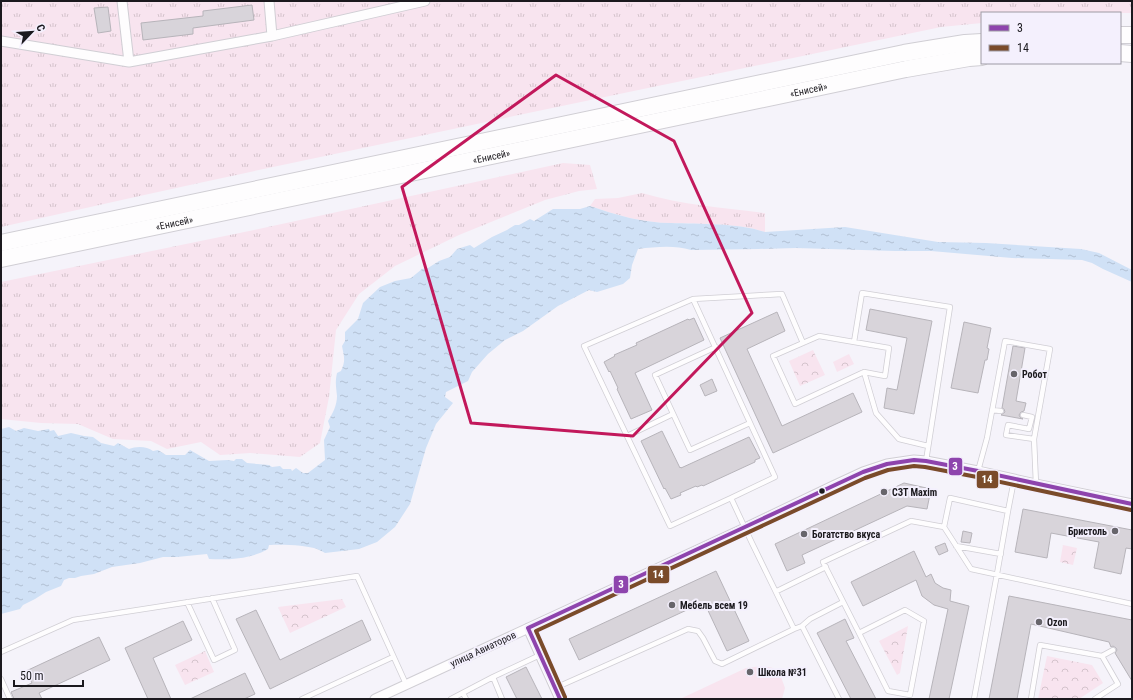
<svg xmlns="http://www.w3.org/2000/svg" width="1133" height="700" viewBox="0 0 1133 700" font-family="'Roboto Condensed',sans-serif">
  <style>
    .grass { fill: url(#grass-tufts) }
    .park { fill: url(#park-crowns) }
    .garden { fill: #f8e4ef }
    .water { fill: url(#water-ripples) }
    .building { fill: #d8d4da; stroke: #b7b4ba }
    .lines { fill: none; stroke-linecap: round; stroke-linejoin: round }
    .lane-casing { stroke: #d0ced4; stroke-width: 6 }
    .street-casing { stroke: #d0ced4; stroke-width: 11 }
    .highway-casing { stroke: #d0ced4; stroke-width: 18 }
    .lane { stroke: #fefdfe; stroke-width: 4.5 }
    .street { stroke: #fefdfe; stroke-width: 9 }
    .highway { stroke: #fefdfe; stroke-width: 16 }
    .bus-1-casing { stroke: #f4f0fd; stroke-width: 7 }
    .bus-2-casing { stroke: #f4f0fd; stroke-width: 7 }
    .bus-1 { stroke: #8e44ad; stroke-width: 4 }
    .bus-2 { stroke: #7a4b2a; stroke-width: 4 }
    .marked { fill: none; stroke: #c2185b; stroke-width: 3; stroke-linejoin: round }
    .poi-dot { fill: #67656b; stroke: #f4f0fd; stroke-width: 1.5 }
    .bus-dot { fill: #1b191e; stroke: #f4f0fd; stroke-width: 1.5 }
    .labels { text-anchor: middle; dominant-baseline: central; stroke-width: 4; stroke-linejoin: round; paint-order: stroke }
    .street-label { font-size: 10px; fill: #1b191e; stroke: #f4f0fd }
    .poi-label { font-size: 10px; font-weight: bold; fill: #1b191e; stroke: #f4f0fd; text-anchor: start }
    .line-badge { stroke: #f4f0fd; stroke-width: 1.5 }
    .badge-label { font-size: 11px; text-anchor: middle; font-weight: bold; fill: #fff }
  </style>
  <defs>
    <pattern id="grass-tufts" width="24" height="20" patternUnits="userSpaceOnUse"><rect width="24" height="20" fill="#f8e4ef"/><path d="M3 7l-1-3M5 7V3M7 7l1-3M15 17l-1-3M17 17v-4M19 17l1-3" fill="none" stroke="#d4c3cc"/></pattern>
    <pattern id="park-crowns" width="20" height="18" patternUnits="userSpaceOnUse"><rect width="20" height="18" fill="#f8e4ef"/><path d="M2 6a3 3 0 1 1 6 0M12 15a3 3 0 1 1 6 0" fill="none" stroke="#d4c3cc"/></pattern>
    <pattern id="water-ripples" width="26" height="14" patternUnits="userSpaceOnUse"><rect width="26" height="14" fill="#d0e1f6"/><path d="M2 4q2-2 4 0t4 0M15 11q2-2 4 0t4 0" fill="none" stroke="#b2c0d2"/></pattern>
  </defs>
  <rect width="100%" height="100%" fill="#f5f3fa"/>
  <path class="grass" d="M1 1H1132V13H982V23L941 27C628 93 313 156 1 227Z
    M563 163 590 165 597 189 579 191 545 200 459 235 395 266 359 294 336 330 329 397 320 443 300 457 250 453 220 455 201 442 167 449 151 441 113 439 78 424 41 423 1 419V282L254 230Z
    M642 193C682 205 724 208 765 213V232C738 223 700 224 671 223 643 223 616 215 590 206L595 199 618 198Z"/>
  <path class="park" d="M813 350 825 375 800 386 789 361Z
    M849 354 854 364 837 372 833 362Z
    M1063 545 1077 548 1073 565 1060 562Z
    M342 599 346 607 290 633 278 607Z
    M908 626 900 673 897 675 879 641Z
    M205 651 214 672 185 685 175 665Z
    M1047 656 1092 665 1103 683 1079 699H1038Z"/>
  <path class="garden" d="M763 666 773 668 781 677 785 688 782 699H680L746 668Z"/>
  <path class="water" d="M590 206C616 215 643 223 671 223 700 224 738 223 765 232L845 227 938 242 986 243 1081 249 1099 253 1132 270V282L1103 269 1092 263 1082 260 1012 258 931 251H895L796 248 758 249 691 250C674 245 656 247 638 249L632 265 630 278 623 284 597 292 589 290 558 306 523 331 505 340 488 354 472 372 468 381 446 392 445 397 453 403 436 424 426 448 410 504 395 527 377 542 359 549 325 553C323 552 320 550 317 549 308 545 280 544 269 545L268 549C251 559 229 560 209 559L207 554 177 557H163L140 563 112 567 94 574 81 576 75 578H69L64 580 61 586 46 592 35 599 23 605 20 609 1 614V429L9 427 16 431 24 428 38 431 49 429 50 431 54 430 58 436 71 433 84 436 93 437 101 443 114 446 118 443 129 449C136 446 147 446 153 451L158 450 166 455H185L190 450 209 461 228 460 234 461 236 459H242L247 463 269 465 272 467 280 466 283 469H291L292 471 296 468 303 473H308L325 460 324 440 330 427 328 421C333 413 337 405 337 396 336 386 335 382 337 373L341 371C346 360 344 357 342 346L345 341V332L358 319 363 303 380 287 395 281 411 278 422 269 428 268 439 261 450 257 457 249 470 245 474 248 492 237 507 230 510 228 515 225H519L530 219 534 221 553 209H580Z"/>
  <path class="building" d="M252 5 254 20 193 28V34L143 40 141 23 203 16V11Z
    M108 7 111 31 98 33 94 8Z
    M870 309 932 321 914 414 884 408 887 388 897 390 907 338 866 330Z
    M777 312 785 331 747 349 782 426 853 393 862 412 773 453 720 338Z
    M694 318 704 340 635 373 652 410 631 419 617 389 618 388 610 371 609 372 604 362 615 356 614 355 637 345 636 343 688 319 689 320Z
    M964 322 991 328 987 348 989 349 987 360H985L978 393 951 388Z
    M1013 346 1025 348 1016 401 1026 403 1024 411 1021 412 1019 415 1020 417 1023 419 1001 415 1005 412 1004 409 1002 408Z
    M712 379 717 391 705 396 700 385Z
    M662 431 680 468 681 467V468L749 437 760 458 755 460V462L703 486 702 485 697 487 696 486 680 493 681 495 671 499 665 488 664 489 641 441Z
    M904 483 931 489 927 509 907 506 802 555 805 563 787 571 775 544Z
    M1023 509 1132 530V549L1126 548 1121 574 1094 568 1099 542 1051 533 1047 558 1015 552Z
    M963 531 972 533 970 543 961 542Z
    M945 543 948 551 939 555 935 547Z
    M914 551 926 577 931 574 935 583 943 588 951 590 950 601 969 606 949 699H929L948 609 934 605 922 596 916 580 863 606 851 582Z
    M716 571 749 641 727 651 704 602 579 660 569 639Z
    M1009 596 1132 620V681L1115 653 1117 650 1116 648 1113 646 1111 647 1109 642 1031 624 1017 699H989Z
    M256 610 280 660 362 620 371 640 270 689 236 619Z
    M845 619 854 638 846 641 876 699H851L817 633Z
    M183 621 192 640 153 658 171 699H148L125 648Z
    M99 637 110 660 39 693 42 699H14L11 692 32 683 26 671Z
    M526 667 542 699H517L506 677Z
    M245 673 255 694 244 699H190Z"/>
  <g class="lines">
    <defs>
      <path id="lane" d="M693 299 775 477 731 498 751 541 794 629 802 626 839 699
        M854 342 819 336 773 356 795 404 864 372
        M716 347 655 375 690 450 750 423
        M992 410 1001 411
        M1023 415 1032 417 1029 429 1008 425 1006 435 1034 439
        M627 436 673 414
        M926 461 950 307 862 293 854 342 889 348 885 376 864 372 876 413 899 439 928 446
        M978 471 987 438 1005 341 1050 349 1034 439 1036 484
        M1014 480 1008 511 950 498 944 527 971 569 1132 604
        M731 498 670 526 584 346 693 299 782 294 803 343
        M956 546 1001 554
        M777 591 826 567
        M187 602 214 660 235 650 212 598
        M802 626 810 619 843 602
        M859 633 888 691 910 695 924 621 905 610 859 633 823 562 911 521 944 527
        M1 652 73 620 357 576 406 684
        M1102 656 1113 650
        M493 677 540 655
        M1 679 10 699
        M555 688 688 629 698 631 703 638 715 661 722 664 794 629
        M463 693 466 699
        M302 699 393 657
        M451 699 493 677 502 699
        M974 699 997 574 1008 511
        M1031 699 1040 645 1102 656 1118 684 1095 699"/>
      <path id="street" d="M122 1 129 62
        M269 1 272 36
        M1 41 129 62 272 36 425 1
        M528 628 560 699
        M375 699 745 528 835 485 863 472 887 464 914 460 926 461 978 471 1036 484 1132 504"/>
      <g id="highway">
        <path d="M1120 35H1132"/>
        <path d="M1120 53 1132 54"/>
        <path d="M1 243 904 53 965 43 982 42"/>
        <path id="s1" d="M1 259 906 69 969 58 982 57"/>
      </g>
    </defs>
    <use href="#lane" class="lane-casing"/>
    <use href="#street" class="street-casing"/>
    <use href="#highway" class="highway-casing"/>
    <use href="#lane" class="lane"/>
    <use href="#street" class="street"/>
    <use href="#highway" class="highway"/>
    <defs>
      <path id="bus-1" d="M560 699 528 628 863 472 887 464 914 460 926 461 978 471 1132 504"/>
      <path id="bus-2" d="M565 697 536 631 865 478 888 470 914 466 925 467 977 477 1131 510"/>
    </defs>
    <use href="#bus-1" class="bus-1-casing"/>
    <use href="#bus-2" class="bus-2-casing"/>
    <use href="#bus-1" class="bus-1"/>
    <use href="#bus-2" class="bus-2"/>
  </g>
  <path class="marked" d="M556 75 674 141 752 313 633 436 471 423 402 187Z"/>
  <g class="poi-dot">
    <circle cx="1014" cy="374" r="4"/>
    <circle cx="884" cy="492" r="4"/>
    <circle cx="1115" cy="531" r="4"/>
    <circle cx="804" cy="534" r="4"/>
    <circle cx="672" cy="605" r="4"/>
    <circle cx="1039" cy="622" r="4"/>
    <circle cx="750" cy="672" r="4"/>
  </g>
  <circle class="bus-dot" cx="822" cy="491" r="3.5"/>
  <g class="labels">
    <g class="street-label">
      <text stroke="none"><textPath href="#s1" startOffset="825">«Енисей»</textPath></text>
      <text stroke="none"><textPath href="#s1" startOffset="501">«Енисей»</textPath></text>
      <text stroke="none"><textPath href="#s1" startOffset="177">«Енисей»</textPath></text>
      <text transform="translate(483 649) rotate(-25)">улица Авиаторов</text>
    </g>
    <g class="poi-label">
      <text x="1022" y="374">Робот</text>
      <text x="892" y="492">СЗТ Maxim</text>
      <text x="1107" y="531" text-anchor="end">Бристоль</text>
      <text x="812" y="534">Богатство вкуса</text>
      <text x="680" y="605">Мебель всем 19</text>
      <text x="1047" y="622">Ozon</text>
      <text x="758" y="672">Школа №31</text>
    </g>
  </g>
  <g class="line-badge">
    <rect x="948" y="457" width="15" height="19" rx="4" fill="#8e44ad"/>
    <rect x="976" y="470" width="23" height="19" rx="4" fill="#7a4b2a"/>
    <rect x="647" y="565" width="23" height="19" rx="4" fill="#7a4b2a"/>
    <rect x="613" y="575" width="16" height="19" rx="4" fill="#8e44ad"/>
  </g>
  <g class="badge-label">
    <text x="955" y="470">3</text>
    <text x="987" y="483">14</text>
    <text x="658" y="578">14</text>
    <text x="621" y="588">3</text>
  </g>
  <rect width="1133" height="700" fill="none" stroke="#1b191e" stroke-width="4"/>
  <rect x="981" y="12" width="140" height="52" fill="#f4f0fd" stroke="#9d9aa4"/>
  <rect x="989" y="25" width="20" height="6" fill="#8e44ad" stroke="#9d9aa4"/>
  <text x="1017" y="32" font-size="12" fill="#1b191e">3</text>
  <rect x="989" y="45" width="20" height="6" fill="#7a4b2a" stroke="#9d9aa4"/>
  <text x="1017" y="52" font-size="12" fill="#1b191e">14</text>
  <g transform="translate(32 32) rotate(65)" stroke="#f4f0fd" stroke-width="3" paint-order="stroke">
  <path d="M0-3L7 15L0 10L-7 15Z" fill="#1b191e"/>
  <text y="-6" font-size="11" font-weight="bold" text-anchor="middle" fill="#1b191e">С</text>
  </g>
  <path d="M14 680v6h69v-6" fill="none" stroke="#1b191e" stroke-width="2"/>
  <text x="20" y="680" font-size="12" fill="#1b191e" stroke="#f4f0fd" stroke-width="3" paint-order="stroke">50 m</text>
</svg>
